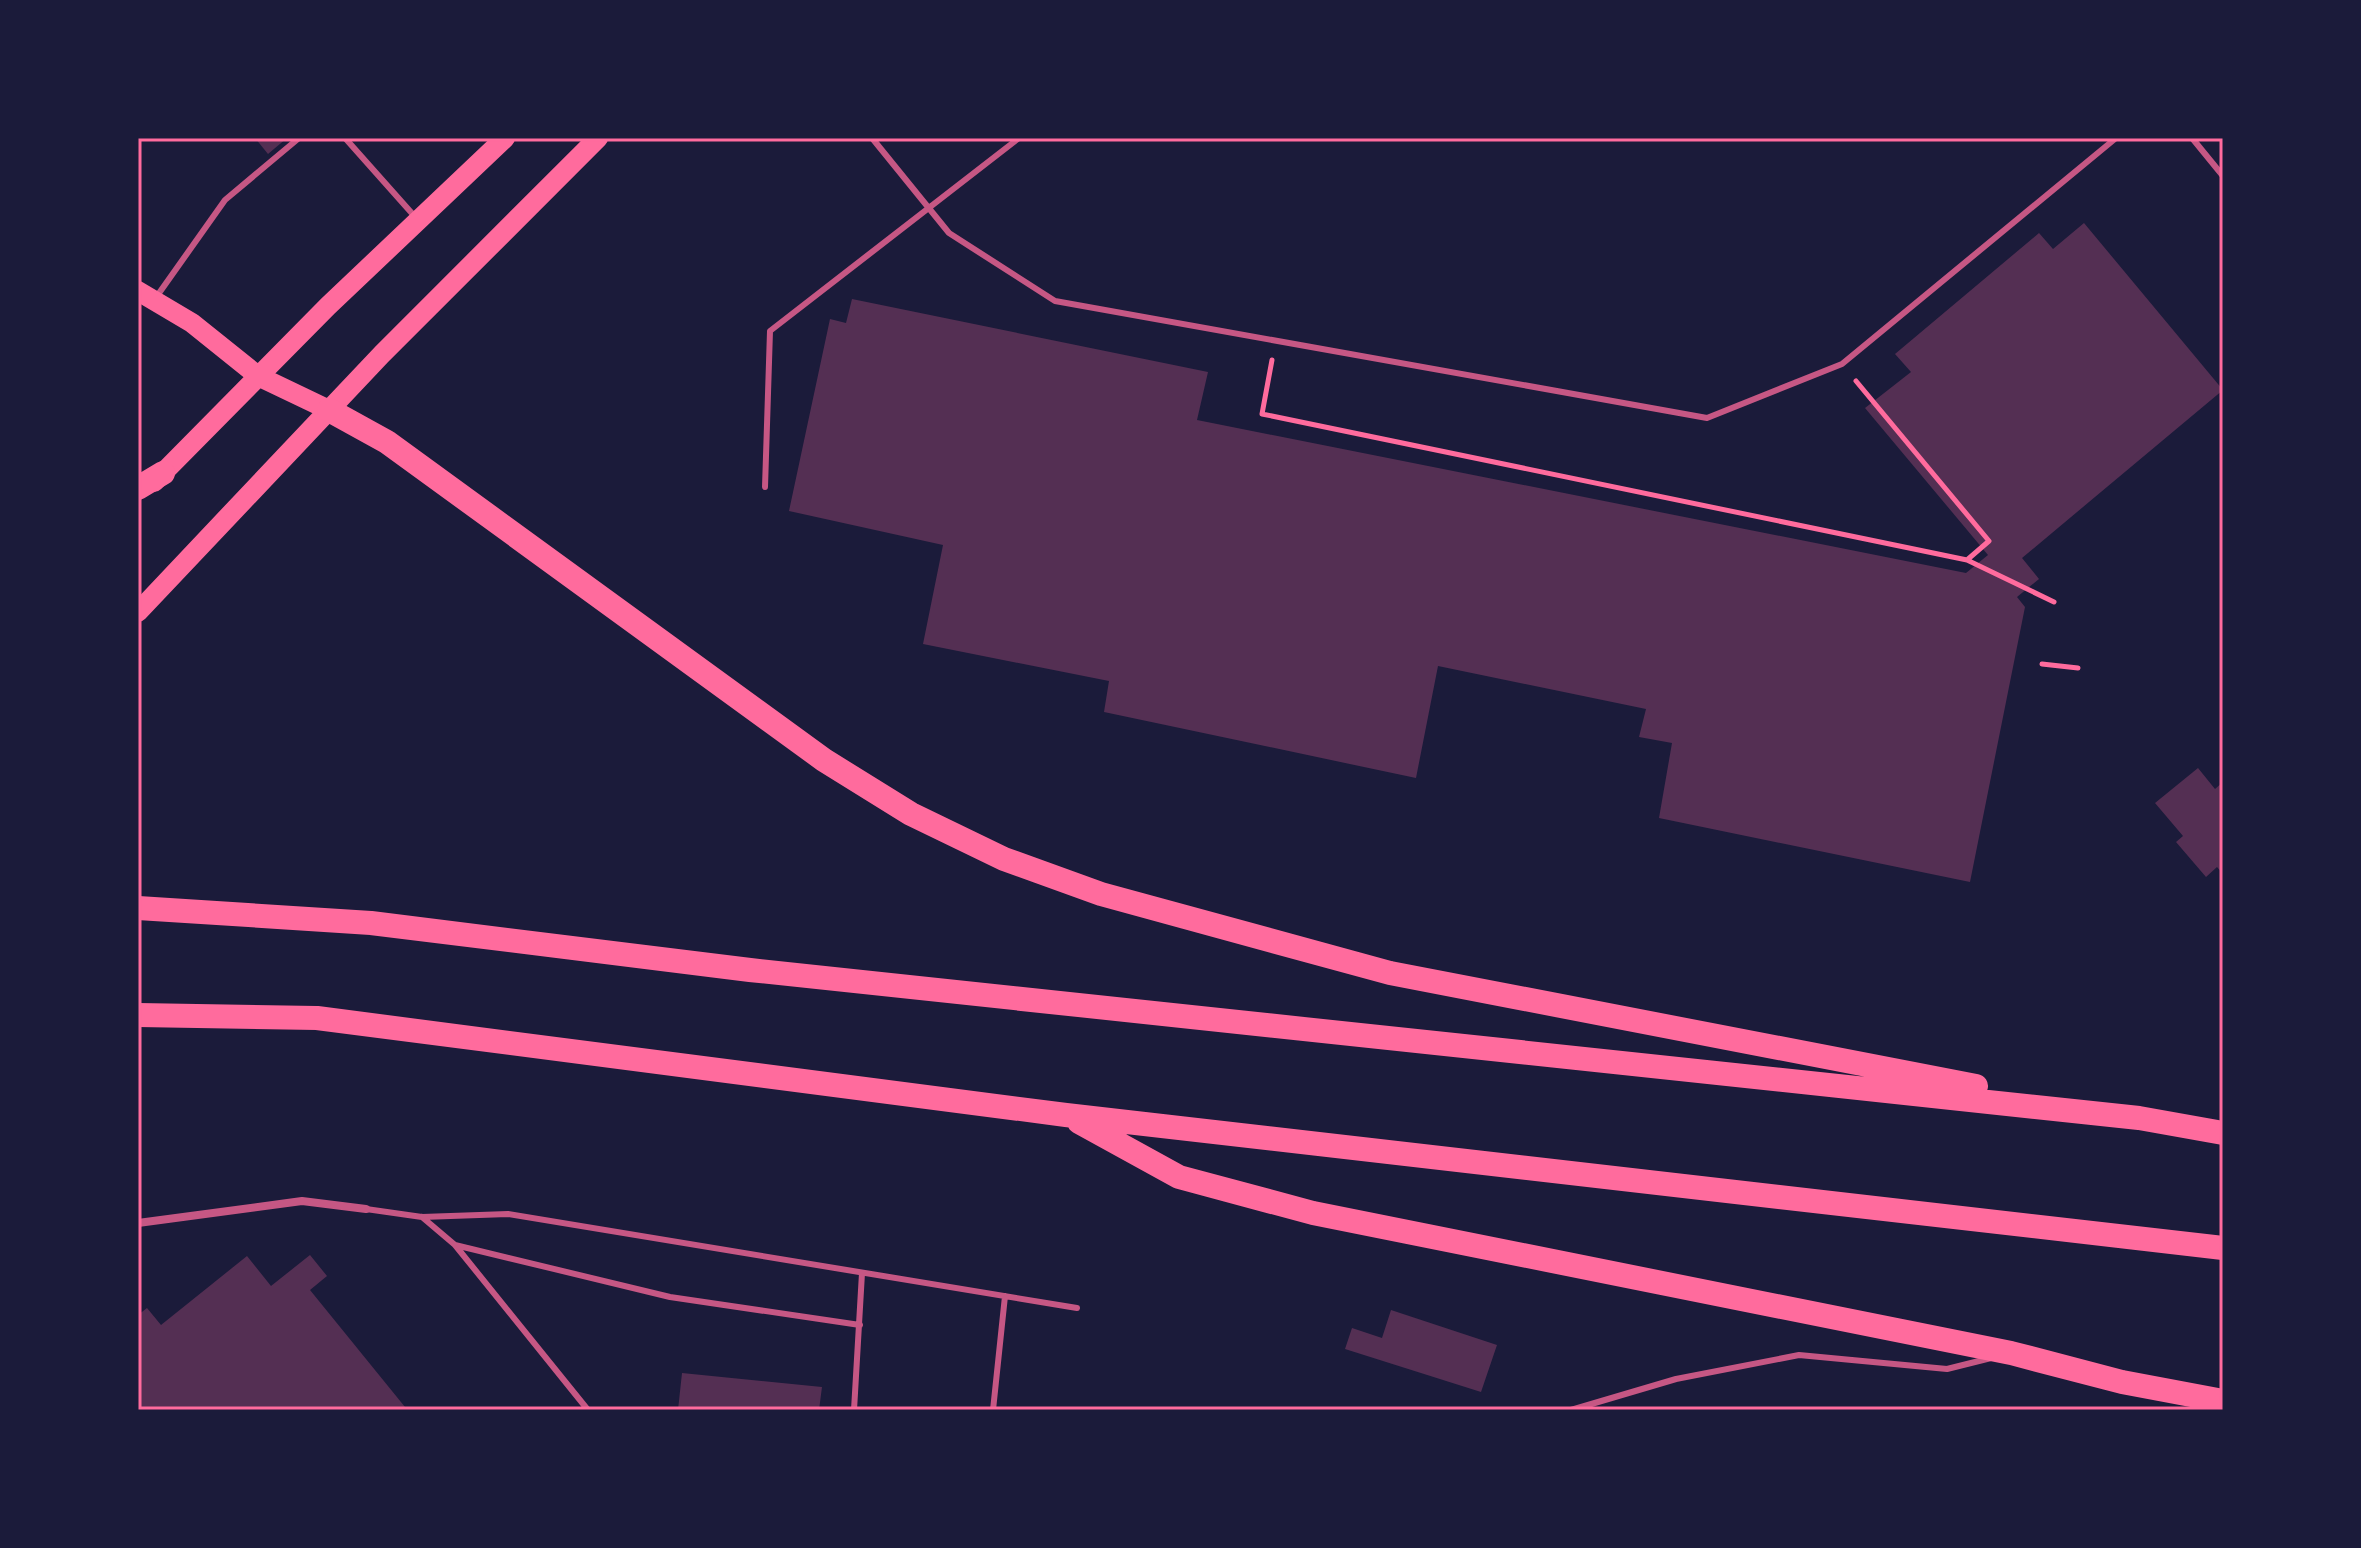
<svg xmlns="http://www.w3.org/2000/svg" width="2361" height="1548" viewBox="0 0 2361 1548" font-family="'Fira Sans',sans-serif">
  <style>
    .building { fill: #542f53 }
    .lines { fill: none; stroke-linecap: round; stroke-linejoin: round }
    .path { stroke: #ff6b9d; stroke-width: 5 }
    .service { stroke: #c65784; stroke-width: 6 }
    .minor { stroke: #c65784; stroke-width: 8 }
    .primary { stroke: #ff6b9d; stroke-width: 20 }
    .motorway { stroke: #ff6b9d; stroke-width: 24 }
    .neatline { fill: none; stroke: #ff6b9d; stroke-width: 3 }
  </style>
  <rect width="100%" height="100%" fill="#1b1b3a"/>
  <path class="building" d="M255 138H287L268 154Z
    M2084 223 2223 390 2022 558 2039 579 2017 597 2025 607 1970 882 1659 818 1672 743 1639 737 1646 709 1438 666 1416 778 1104 712 1109 681 923 644 943 545 789 511 830 319 846 323 852 299 1208 372 1197 420 1966 573 1988 555 1865 408 1911 372 1895 354 2039 233 2053 249Z
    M2198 768 2215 789 2223 782V874L2217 867 2206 877 2176 842 2183 836 2155 803Z
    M310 1255 327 1276 310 1290 405 1407 138 1410V1315L147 1308 161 1325 247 1256 271 1286Z
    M1391 1310 1497 1345 1481 1392 1345 1349 1352 1328 1382 1338Z
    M682 1373 822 1387 819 1410H678Z"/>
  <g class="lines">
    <path class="path" d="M1272 360 1262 414 1967 560
      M1856 381 1989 541 1967 560 2054 602
      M2042 664 2078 668"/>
    <path class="service" d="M345 138 417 219
      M872 138 949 233 1055 301 1707 418 1842 364 2116 138
      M2192 138 2223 176
      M157 296 225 200 299 138
      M765 487 770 331 1019 138
      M366 1209 422 1217 508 1214 1077 1308
      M422 1217 455 1245 588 1410
      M455 1245 670 1297 860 1325
      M854 1410 862 1273
      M993 1410 1005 1296
      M1571 1410 1676 1379 1799 1355 1947 1369 1991 1358"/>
    <path class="minor" d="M138 1223 302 1201 366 1209"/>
    <path class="primary" d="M138 291 192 323 258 376 329 410
      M154 482 328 306 505 138
      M138 612 382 354 598 138"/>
    <path class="motorway" d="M329 410 387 442 824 760 911 814 1004 859 1101 894 1390 973 1976 1086
      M138 488 163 473
      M138 908 371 923 750 970 2139 1118 2223 1133
      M138 1015 317 1018 1066 1115 2223 1248
      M1079 1122 1179 1177 1313 1213 2011 1353 2122 1382 2223 1401"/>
  </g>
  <rect width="2361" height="1548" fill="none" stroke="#1b1b3a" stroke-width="280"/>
  <rect x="140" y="140" width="2081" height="1268" class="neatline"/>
</svg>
